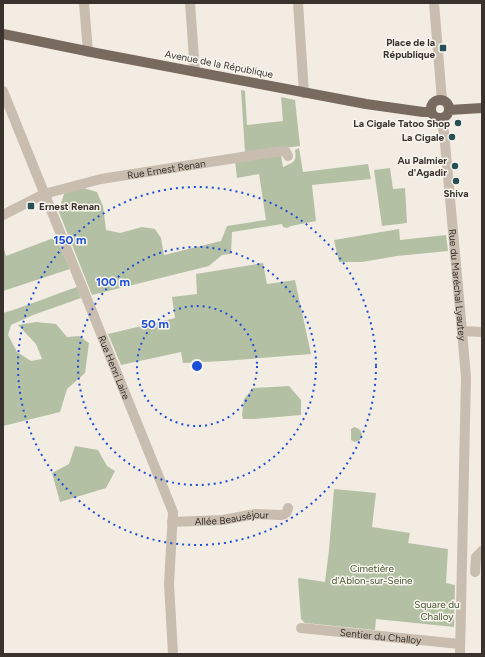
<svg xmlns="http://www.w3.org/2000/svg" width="485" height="657" viewBox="0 0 485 657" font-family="Figtree,sans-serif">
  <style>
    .green { fill: #b4c0a4 }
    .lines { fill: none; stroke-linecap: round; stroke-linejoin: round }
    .minor { stroke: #c9bdb0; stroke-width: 10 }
    .major { stroke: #796a60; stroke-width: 10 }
    .ring { fill: none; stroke: #1d4ed8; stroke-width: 2; stroke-dasharray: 2 4 }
    .poi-dot { fill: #274f56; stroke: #f9f6ef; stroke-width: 1.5 }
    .labels { text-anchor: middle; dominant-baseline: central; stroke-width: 3; stroke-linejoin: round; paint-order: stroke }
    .poi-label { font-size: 10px; font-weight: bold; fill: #39322d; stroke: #f9f6ef; text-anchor: end }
    .street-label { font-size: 10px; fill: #39322d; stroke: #f9f6ef }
    .park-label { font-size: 10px; fill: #465533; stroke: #f9f6ef }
    .centre { fill: #1d4ed8; stroke: #f9f6ef; stroke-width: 2 }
    .ring-label { font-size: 12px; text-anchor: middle; font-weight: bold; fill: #1d4ed8; stroke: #f9f6ef; stroke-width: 3; stroke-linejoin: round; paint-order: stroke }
  </style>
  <rect width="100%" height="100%" fill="#f2ece3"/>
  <path class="green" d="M241 90 245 91 247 125 283 121 281 97 295 100 300 146 245 153Z
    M299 148 303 172 368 164 371 179 312 185 316 221 291 226 287 228 283 227 282 224 232 232 231 254 222 255 209 266 92 295 59 212 61 203 65 191 84 188 97 192 103 206 106 230 120 233 142 227 155 229 161 238 164 255 221 241 227 226 266 220 259 174 237 178 235 161 281 155 283 167C293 162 297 163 295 150Z
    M390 168 393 189 405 188 407 223 382 226 374 170Z
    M399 229 400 240 446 235 448 251 397 256 362 262H339L334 240Z
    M56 237 70 269 3 291V245L6 256Z
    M263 263 267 284 295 280 311 354 224 361 183 363 181 352 121 365 108 334 175 318 172 297 197 294 196 274Z
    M77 287 81 298 33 315 11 325 8 335 17 352 31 361 42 359 36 344 18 325 36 322 56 324 67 337 79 336 89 343 85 373 67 389 60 412 3 426V313C28 306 52 295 77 287Z
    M289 386 301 400V415L254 419H243L242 415 244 399 253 388Z
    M354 427C359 428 362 431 362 436L360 440 355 442 351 440V429Z
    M75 446 98 450 107 466 115 471 106 488 60 502 52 473 69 464Z
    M334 489 376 493 372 527 410 533 408 543 448 549 446 583 455 585 454 627 376 619 375 630 305 623 301 619 298 579 299 578 325 582 329 550Z"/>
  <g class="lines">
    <g class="minor">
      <path d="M84 3 88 52"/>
      <path d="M190 3 195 72"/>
      <path d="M298 3 304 93"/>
      <path d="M434 3 442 100"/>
      <path id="s1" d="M3 91 173 512 169 584 173 654"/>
      <path id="s2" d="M440 118 444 132 462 331 466 377 460 654"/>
      <path id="s3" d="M3 215 44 194 101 179 281 151 286 152 288 156"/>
      <path d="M462 331 482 332"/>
      <path id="s4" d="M172 522 223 520 255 514 281 515C286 514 287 513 288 508"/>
      <path d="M475 572 476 557 482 551"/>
      <path id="s5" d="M301 628 460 644"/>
    </g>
    <path class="major" d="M3 34 96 53 366 104 423 112H431
      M431 109a9 9 0 1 1 18 0a9 9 0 1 1-18 0Z
      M449 110 482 108"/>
  </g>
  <g class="ring">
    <circle cx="197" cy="366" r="60"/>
    <circle cx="197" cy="366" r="119"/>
    <circle cx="197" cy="366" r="179"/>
  </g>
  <g class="poi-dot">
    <rect x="439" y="44" width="8" height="8" rx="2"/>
    <circle cx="458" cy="123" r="4"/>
    <circle cx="452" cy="137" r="4"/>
    <circle cx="455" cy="166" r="4"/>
    <circle cx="456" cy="181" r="4"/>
    <rect x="27" y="202" width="8" height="8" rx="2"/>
  </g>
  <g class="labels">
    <g class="poi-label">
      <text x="435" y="42">Place de la<tspan x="435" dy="12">République</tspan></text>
      <text x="450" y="123">La Cigale Tatoo Shop</text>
      <text x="444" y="137">La Cigale</text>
      <text x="447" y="160">Au Palmier<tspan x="447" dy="12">d'Agadir</tspan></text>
      <text x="456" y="193" text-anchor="middle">Shiva</text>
      <text x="39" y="206" text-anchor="start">Ernest Renan</text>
    </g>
    <g class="street-label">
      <text transform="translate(219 64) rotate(11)">Avenue de la République</text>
      <text stroke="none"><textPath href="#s3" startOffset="171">Rue Ernest Renan</textPath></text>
      <text stroke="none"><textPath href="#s2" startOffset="168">Rue du Maréchal Lyautey</textPath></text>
      <text stroke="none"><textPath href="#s1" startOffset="298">Rue Henri Laire</textPath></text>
      <text stroke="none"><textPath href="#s4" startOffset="60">Allée Beauséjour</textPath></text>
      <text stroke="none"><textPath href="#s5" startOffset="80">Sentier du Challoy</textPath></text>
    </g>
    <g class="park-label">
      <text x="372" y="568">Cimetière<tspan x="372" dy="12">d'Ablon-sur-Seine</tspan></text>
      <text x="437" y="604">Square du<tspan x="437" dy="12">Challoy</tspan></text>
    </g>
  </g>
  <circle cx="197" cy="366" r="6" class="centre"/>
  <g class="ring-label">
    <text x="70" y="244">150 m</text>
    <text x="113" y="286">100 m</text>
    <text x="155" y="328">50 m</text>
  </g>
  <rect width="485" height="657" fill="none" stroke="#39322d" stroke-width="8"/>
</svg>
